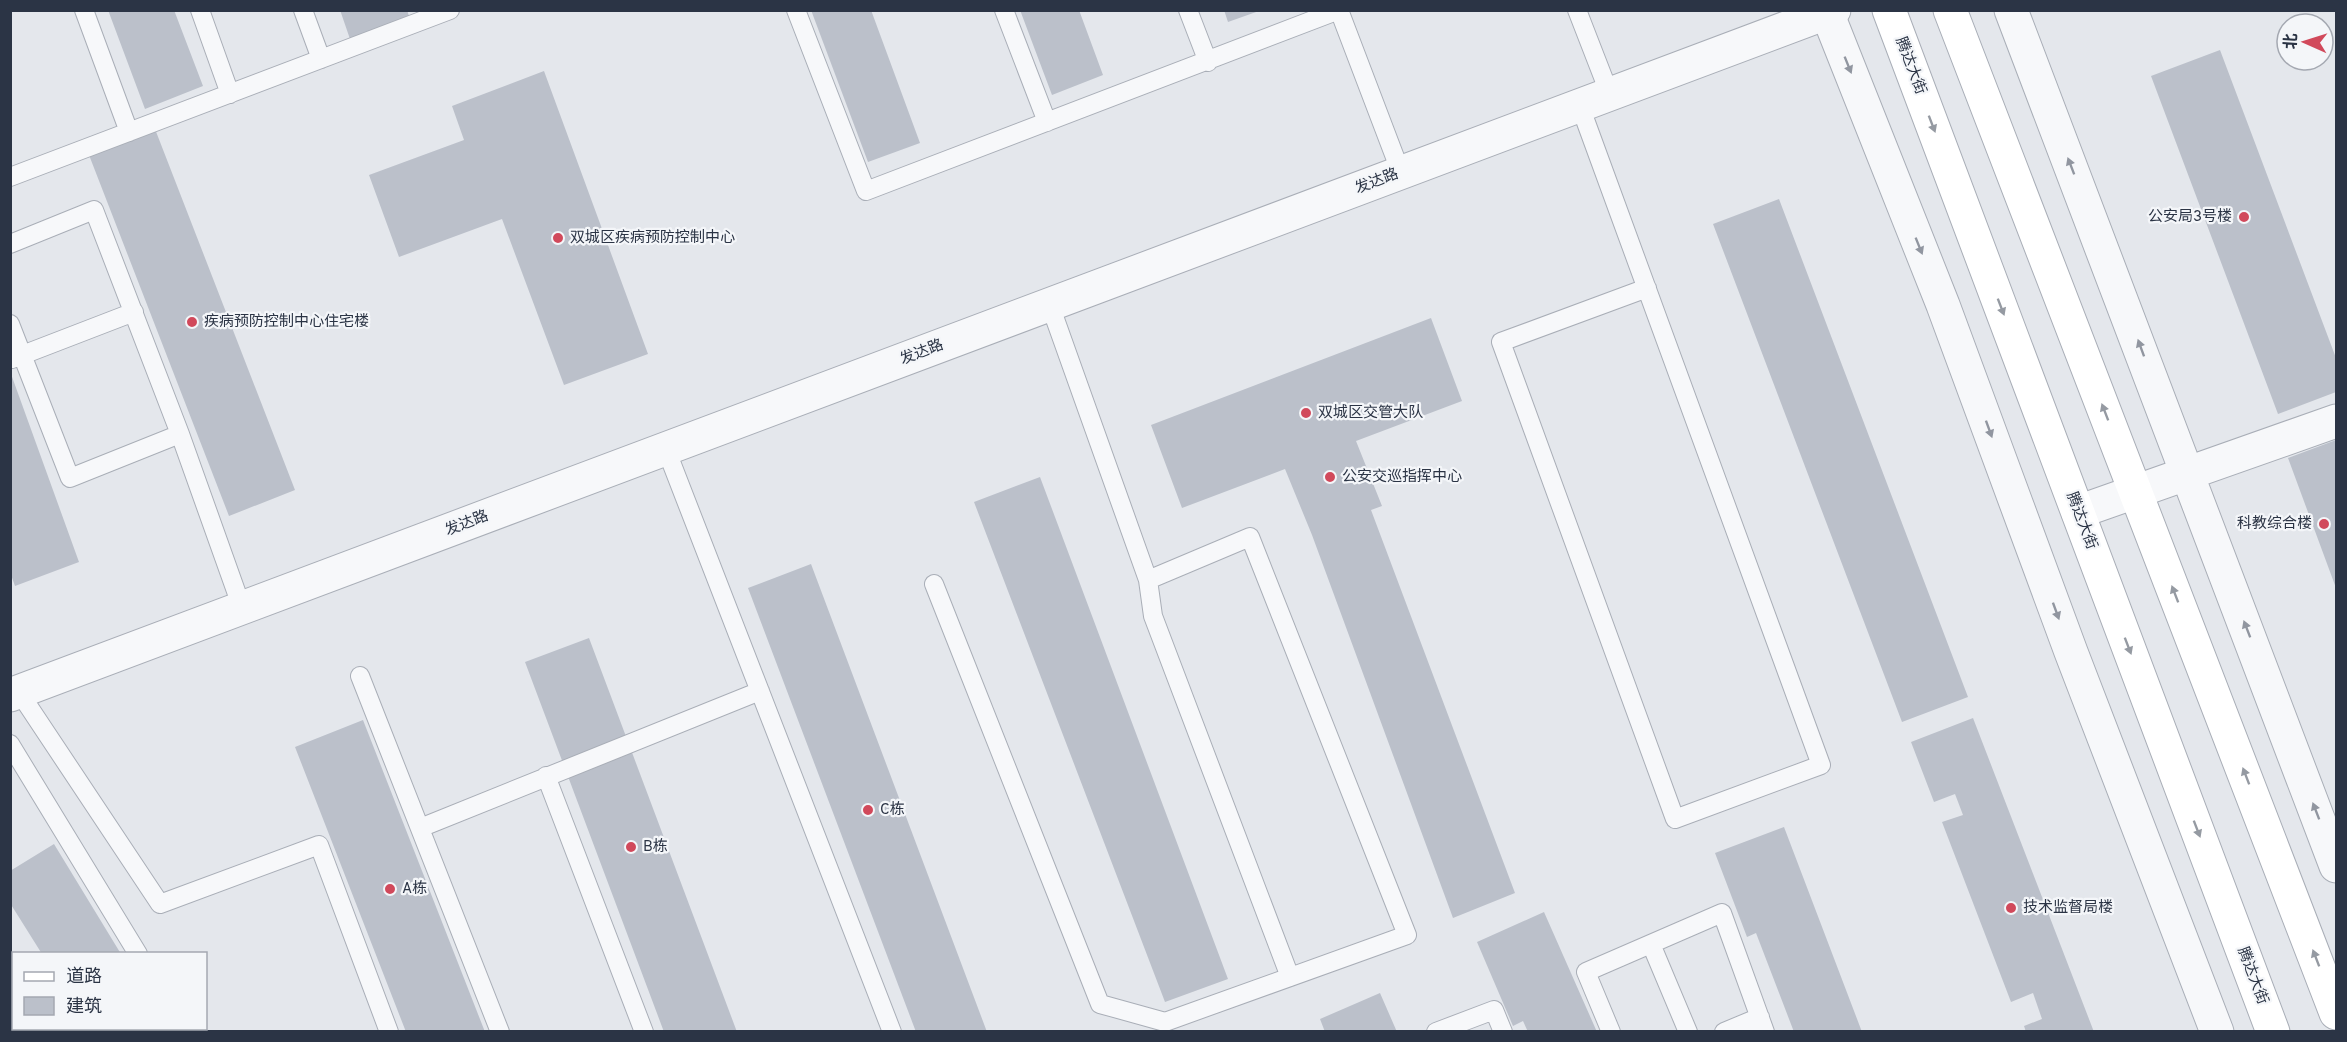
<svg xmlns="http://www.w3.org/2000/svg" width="2347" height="1042" viewBox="0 0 2347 1042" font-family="Overpass,'Noto Sans SC',sans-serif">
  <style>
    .building { fill: #bbc0ca }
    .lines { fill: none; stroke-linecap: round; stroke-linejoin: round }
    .service-casing { stroke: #a9aeb7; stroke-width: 20 }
    .minor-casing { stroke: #a9aeb7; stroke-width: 35 }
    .tertiary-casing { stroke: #a9aeb7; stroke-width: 35 }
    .secondary-casing { stroke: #a9aeb7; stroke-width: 35 }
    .service { stroke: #f7f8fa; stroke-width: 18 }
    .minor { stroke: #f7f8fa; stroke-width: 33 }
    .tertiary { stroke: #f7f8fa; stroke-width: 33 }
    .secondary { stroke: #fff; stroke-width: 33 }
    .oneway { fill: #9196a0 }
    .oneway2 { fill: #959aa2 }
    .poi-dot { fill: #d1495b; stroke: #f4f6f9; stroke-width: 2 }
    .labels { text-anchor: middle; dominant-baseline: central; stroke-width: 4.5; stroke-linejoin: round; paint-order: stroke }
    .street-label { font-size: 15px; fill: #2b3445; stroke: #f4f6f9 }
    .poi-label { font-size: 15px; fill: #2b3445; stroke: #f4f6f9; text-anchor: start }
  </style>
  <rect width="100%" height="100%" fill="#e4e7ec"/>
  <path class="building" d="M108 10H174L203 86 145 109Z
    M340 10H407L409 16 350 39Z
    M811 10H871L920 143 868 162Z
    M1020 10H1079L1103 75 1052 95Z
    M1224 10H1258L1259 11 1228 22Z
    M2220 50 2336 358V392L2278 414 2151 76Z
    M544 71 648 354 564 385 502 219 399 257 369 175 464 140 452 106Z
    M155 129 295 490 229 516 89 155Z
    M1779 199 1968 697 1902 722 1713 224Z
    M1431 318 1462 401 1356 441 1382 506 1371 510 1515 893 1453 918 1312 535 1285 469 1182 508 1151 425Z
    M11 374 79 562 15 586 10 572Z
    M2336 440V588L2288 458Z
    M1040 477 1228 979 1165 1002 974 502Z
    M811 564 987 1032H916L748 588Z
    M589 638 737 1032H664L525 662Z
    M1973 718 2094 1032H2026L2024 1026 2042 1019 2033 993 2011 1002 1942 822 1963 815 1955 794 1934 802 1911 742Z
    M363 720 485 1032H406L295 747Z
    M1784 827 1862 1032H1794L1756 933 1747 937 1715 853Z
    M54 844 121 954H42L10 903V871Z
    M1544 912 1597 1032H1528L1523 1021 1513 1026 1477 942Z
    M1380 993 1397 1032H1325L1320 1019Z
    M88 1028H167L169 1032H90Z"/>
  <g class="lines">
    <defs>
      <path id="service" d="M84 10 129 132
        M200 10 230 94
        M303 10 321 59
        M796 10 866 191 1339 10
        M1004 10 1047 122
        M1188 10 1208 62
        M1339 10 1401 173
        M1577 10 1610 95
        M1580 106 1821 765 1675 819 1501 342 1647 288
        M10 177 450 10
        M10 244 94 210 180 434 70 478 10 324
        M12 359 134 312
        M180 434 242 608
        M666 449 892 1032
        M1148 580 1153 616 1290 977
        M934 584 1100 1004 1165 1022 1407 935 1250 537 1148 580 1050 305
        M360 676 500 1032
        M19 692 160 904 319 845 389 1032
        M10 744 138 954
        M546 776 644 1032
        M420 828 760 691
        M1651 944 1688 1032
        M10 974 14 972
        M75 1028 77 1032
        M184 1028 186 1032
        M1436 1032 1494 1010 1503 1032
        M1611 1032 1586 972 1722 913 1765 1032
        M1724 1032 1760 1017"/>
      <path id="minor" d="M1826 10 1943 305 2071 652 2217 1032
        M2011 10 2336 866
        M2078 512 2336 421"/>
      <path id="tertiary" d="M10 695 1834 10"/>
      <path id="secondary" d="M1889 10 2273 1032
        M1950 10 2336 1013"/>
    </defs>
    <use href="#service" class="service-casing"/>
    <use href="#minor" class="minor-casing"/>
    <use href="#tertiary" class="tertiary-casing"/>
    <use href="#secondary" class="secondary-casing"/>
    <use href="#service" class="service"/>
    <use href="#minor" class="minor"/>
    <use href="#tertiary" class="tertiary"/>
    <use href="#secondary" class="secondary"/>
  </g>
  <defs><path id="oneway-solid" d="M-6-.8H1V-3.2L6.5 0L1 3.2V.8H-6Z" transform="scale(1.5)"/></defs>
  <g class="oneway">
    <use href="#oneway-solid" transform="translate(1848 65) rotate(68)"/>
    <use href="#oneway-solid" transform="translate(2071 166) rotate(-111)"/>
    <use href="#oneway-solid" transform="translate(1919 246) rotate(68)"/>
    <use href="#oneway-solid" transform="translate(2141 348) rotate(-110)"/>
    <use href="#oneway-solid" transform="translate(1989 429) rotate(70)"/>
    <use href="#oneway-solid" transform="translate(2056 611) rotate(70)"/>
    <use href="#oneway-solid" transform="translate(2247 629) rotate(-111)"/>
    <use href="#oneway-solid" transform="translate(2316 811) rotate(-111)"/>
  </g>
  <g class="oneway2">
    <use href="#oneway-solid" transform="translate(1932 124) rotate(69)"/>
    <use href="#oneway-solid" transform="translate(2001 307) rotate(69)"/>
    <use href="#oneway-solid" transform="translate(2105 412) rotate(-111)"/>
    <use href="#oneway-solid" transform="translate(2175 594) rotate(-111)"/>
    <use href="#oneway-solid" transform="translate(2128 646) rotate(69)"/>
    <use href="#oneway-solid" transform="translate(2246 776) rotate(-111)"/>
    <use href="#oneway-solid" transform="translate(2197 829) rotate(69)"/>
    <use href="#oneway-solid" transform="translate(2316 958) rotate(-111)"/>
  </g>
  <g class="poi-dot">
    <circle cx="2244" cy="217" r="6"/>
    <circle cx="558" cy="238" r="6"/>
    <circle cx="192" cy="322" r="6"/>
    <circle cx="1306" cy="413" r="6"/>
    <circle cx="1330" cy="477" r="6"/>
    <circle cx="2324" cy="524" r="6"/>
    <circle cx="868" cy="810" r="6"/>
    <circle cx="631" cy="847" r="6"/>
    <circle cx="390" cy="889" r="6"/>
    <circle cx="2011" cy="908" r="6"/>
  </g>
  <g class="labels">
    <g class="street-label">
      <text transform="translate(1910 66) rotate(69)">腾达大街</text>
      <text transform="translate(1377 182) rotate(-21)">发达路</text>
      <text transform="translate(922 353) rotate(-21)">发达路</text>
      <text transform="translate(2081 521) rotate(69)">腾达大街</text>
      <text transform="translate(467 524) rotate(-21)">发达路</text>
      <text transform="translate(2252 976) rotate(69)">腾达大街</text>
    </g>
    <g class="poi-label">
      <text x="2232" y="217" text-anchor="end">公安局3号楼</text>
      <text x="570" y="238">双城区疾病预防控制中心</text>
      <text x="204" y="322">疾病预防控制中心住宅楼</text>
      <text x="1318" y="413">双城区交管大队</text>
      <text x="1342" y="477">公安交巡指挥中心</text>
      <text x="2312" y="524" text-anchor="end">科教综合楼</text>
      <text x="880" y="810">C栋</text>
      <text x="643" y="847">B栋</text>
      <text x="402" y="889">A栋</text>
      <text x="2023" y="908">技术监督局楼</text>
    </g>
  </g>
  <rect width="2347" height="1042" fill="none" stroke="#2b3445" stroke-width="24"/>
  <rect x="12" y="952" width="195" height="78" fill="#f4f6f9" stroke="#a4a8b1" stroke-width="1.5"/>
  <rect x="24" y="972" width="30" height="9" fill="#ffffff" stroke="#a4a8b1" stroke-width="1.5"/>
  <text x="66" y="982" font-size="18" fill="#2b3445">道路</text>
  <rect x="24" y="997" width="30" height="18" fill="#bbc0ca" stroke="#a4a8b1" stroke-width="1.5"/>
  <text x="66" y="1012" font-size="18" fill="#2b3445">建筑</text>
  <g transform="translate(2305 42) rotate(273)"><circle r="28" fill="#f4f6f9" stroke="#a4a8b1" stroke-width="1.5"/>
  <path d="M0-4.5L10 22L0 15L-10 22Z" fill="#d1495b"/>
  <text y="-9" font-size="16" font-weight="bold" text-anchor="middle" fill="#2b3445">北</text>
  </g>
</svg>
